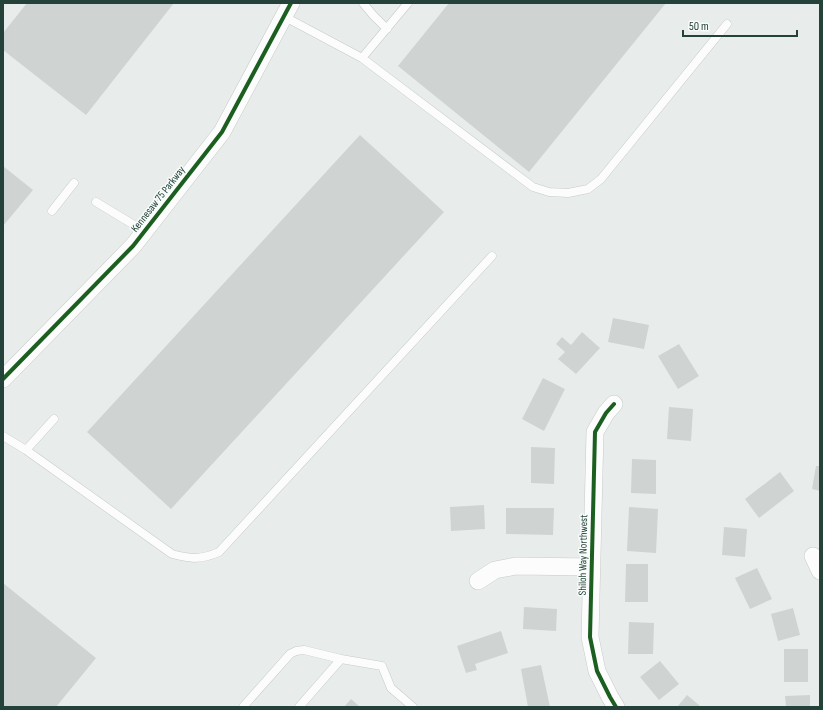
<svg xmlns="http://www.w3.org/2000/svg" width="823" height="710" viewBox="0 0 823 710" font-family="'Sofia Sans Condensed',sans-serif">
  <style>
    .building { fill: #cfd4d2 }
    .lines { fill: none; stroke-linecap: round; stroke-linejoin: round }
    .service-casing { stroke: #c5cac8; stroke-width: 9 }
    .minor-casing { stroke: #c5cac8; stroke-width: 18 }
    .service { stroke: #fcfcfc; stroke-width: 8 }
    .minor { stroke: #fcfcfc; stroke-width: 17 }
    .cycleway-casing { stroke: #f7fbf9; stroke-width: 6 }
    .cycleway { stroke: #1b5e20; stroke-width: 4 }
    .labels { text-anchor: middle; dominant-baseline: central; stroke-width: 3; stroke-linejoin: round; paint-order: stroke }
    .street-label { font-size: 11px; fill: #24423a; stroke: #f7fbf9 }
  </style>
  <rect width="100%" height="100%" fill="#e8edeb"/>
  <path class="building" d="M27 3H174L86 115 3 50V33Z
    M449 3H666L529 172 398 66Z
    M360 135 444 212 171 509 87 432Z
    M3 166 33 190 3 226Z
    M613 318 649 325 644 349 608 342Z
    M582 332 600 348 576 374 558 359 565 352 556 344 562 337 571 345Z
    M679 344 699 376 678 389 658 356Z
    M543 378 565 389 544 431 522 419Z
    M669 407 693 409 691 441 667 439Z
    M531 447 555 448 554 484 531 483Z
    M632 459 656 460V494L631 493Z
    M816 466H820V491L812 489Z
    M780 472 794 491 759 518 745 499Z
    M484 505 485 529 451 531 450 507Z
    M629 507 658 509 656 553 627 551Z
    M506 508H554L553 535 506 534Z
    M724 527 747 529 745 557 722 555Z
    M626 564H648V602H625Z
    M757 568 772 599 750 609 735 578Z
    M3 583 96 658 56 707H3Z
    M524 607 557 609 556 631 523 629Z
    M793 608 800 635 778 641 771 614Z
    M629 622 654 623 653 654H628Z
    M501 631 508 653 475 664 477 670 466 673 457 646Z
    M784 649H808V682H784Z
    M660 661 679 684 659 700 640 677Z
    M541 665 550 707H528L521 669Z
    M687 695 699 705 701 707H677Z
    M810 695V707H786L785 696Z
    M351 699 360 707H344Z"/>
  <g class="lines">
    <defs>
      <path id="service" d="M363 3 373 15 387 29
        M285 17 362 58 533 187 549 192 568 193 588 189 601 179 727 24
        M362 58 408 3
        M96 202 144 231
        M52 211 74 183
        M3 436 26 450 172 554C191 559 201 560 219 552L492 256
        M26 450 54 419
        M243 707 290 654 296 651 304 650 341 659 382 666 391 688 413 707
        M299 707 341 659"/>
      <path id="minor" d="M3 379 133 246 222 132 291 3
        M614 404 606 413 595 432 590 637 597 671 610 697 616 707
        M813 556 820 571
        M478 581 495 570 516 566 592 567"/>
    </defs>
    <use href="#service" class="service-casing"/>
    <use href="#minor" class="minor-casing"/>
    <use href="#service" class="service"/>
    <use href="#minor" class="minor"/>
    <defs>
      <path id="cycleway" d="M3 379 133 246 222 132 291 3
        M614 404 606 413 595 432 590 637 597 671 610 697 616 707"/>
    </defs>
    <use href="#cycleway" class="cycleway-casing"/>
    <use href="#cycleway" class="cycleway"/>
  </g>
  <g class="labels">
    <g class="street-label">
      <text transform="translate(158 199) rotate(-52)">Kennesaw 75 Parkway</text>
      <text transform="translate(583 555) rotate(-89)">Shiloh Way Northwest</text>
    </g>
  </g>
  <rect width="823" height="710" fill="none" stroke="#24423a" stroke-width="8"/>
  <path d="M683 30v6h114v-6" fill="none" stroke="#24423a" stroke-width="2"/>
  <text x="689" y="30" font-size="12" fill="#24423a" stroke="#f7fbf9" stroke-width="3" paint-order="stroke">50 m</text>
</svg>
